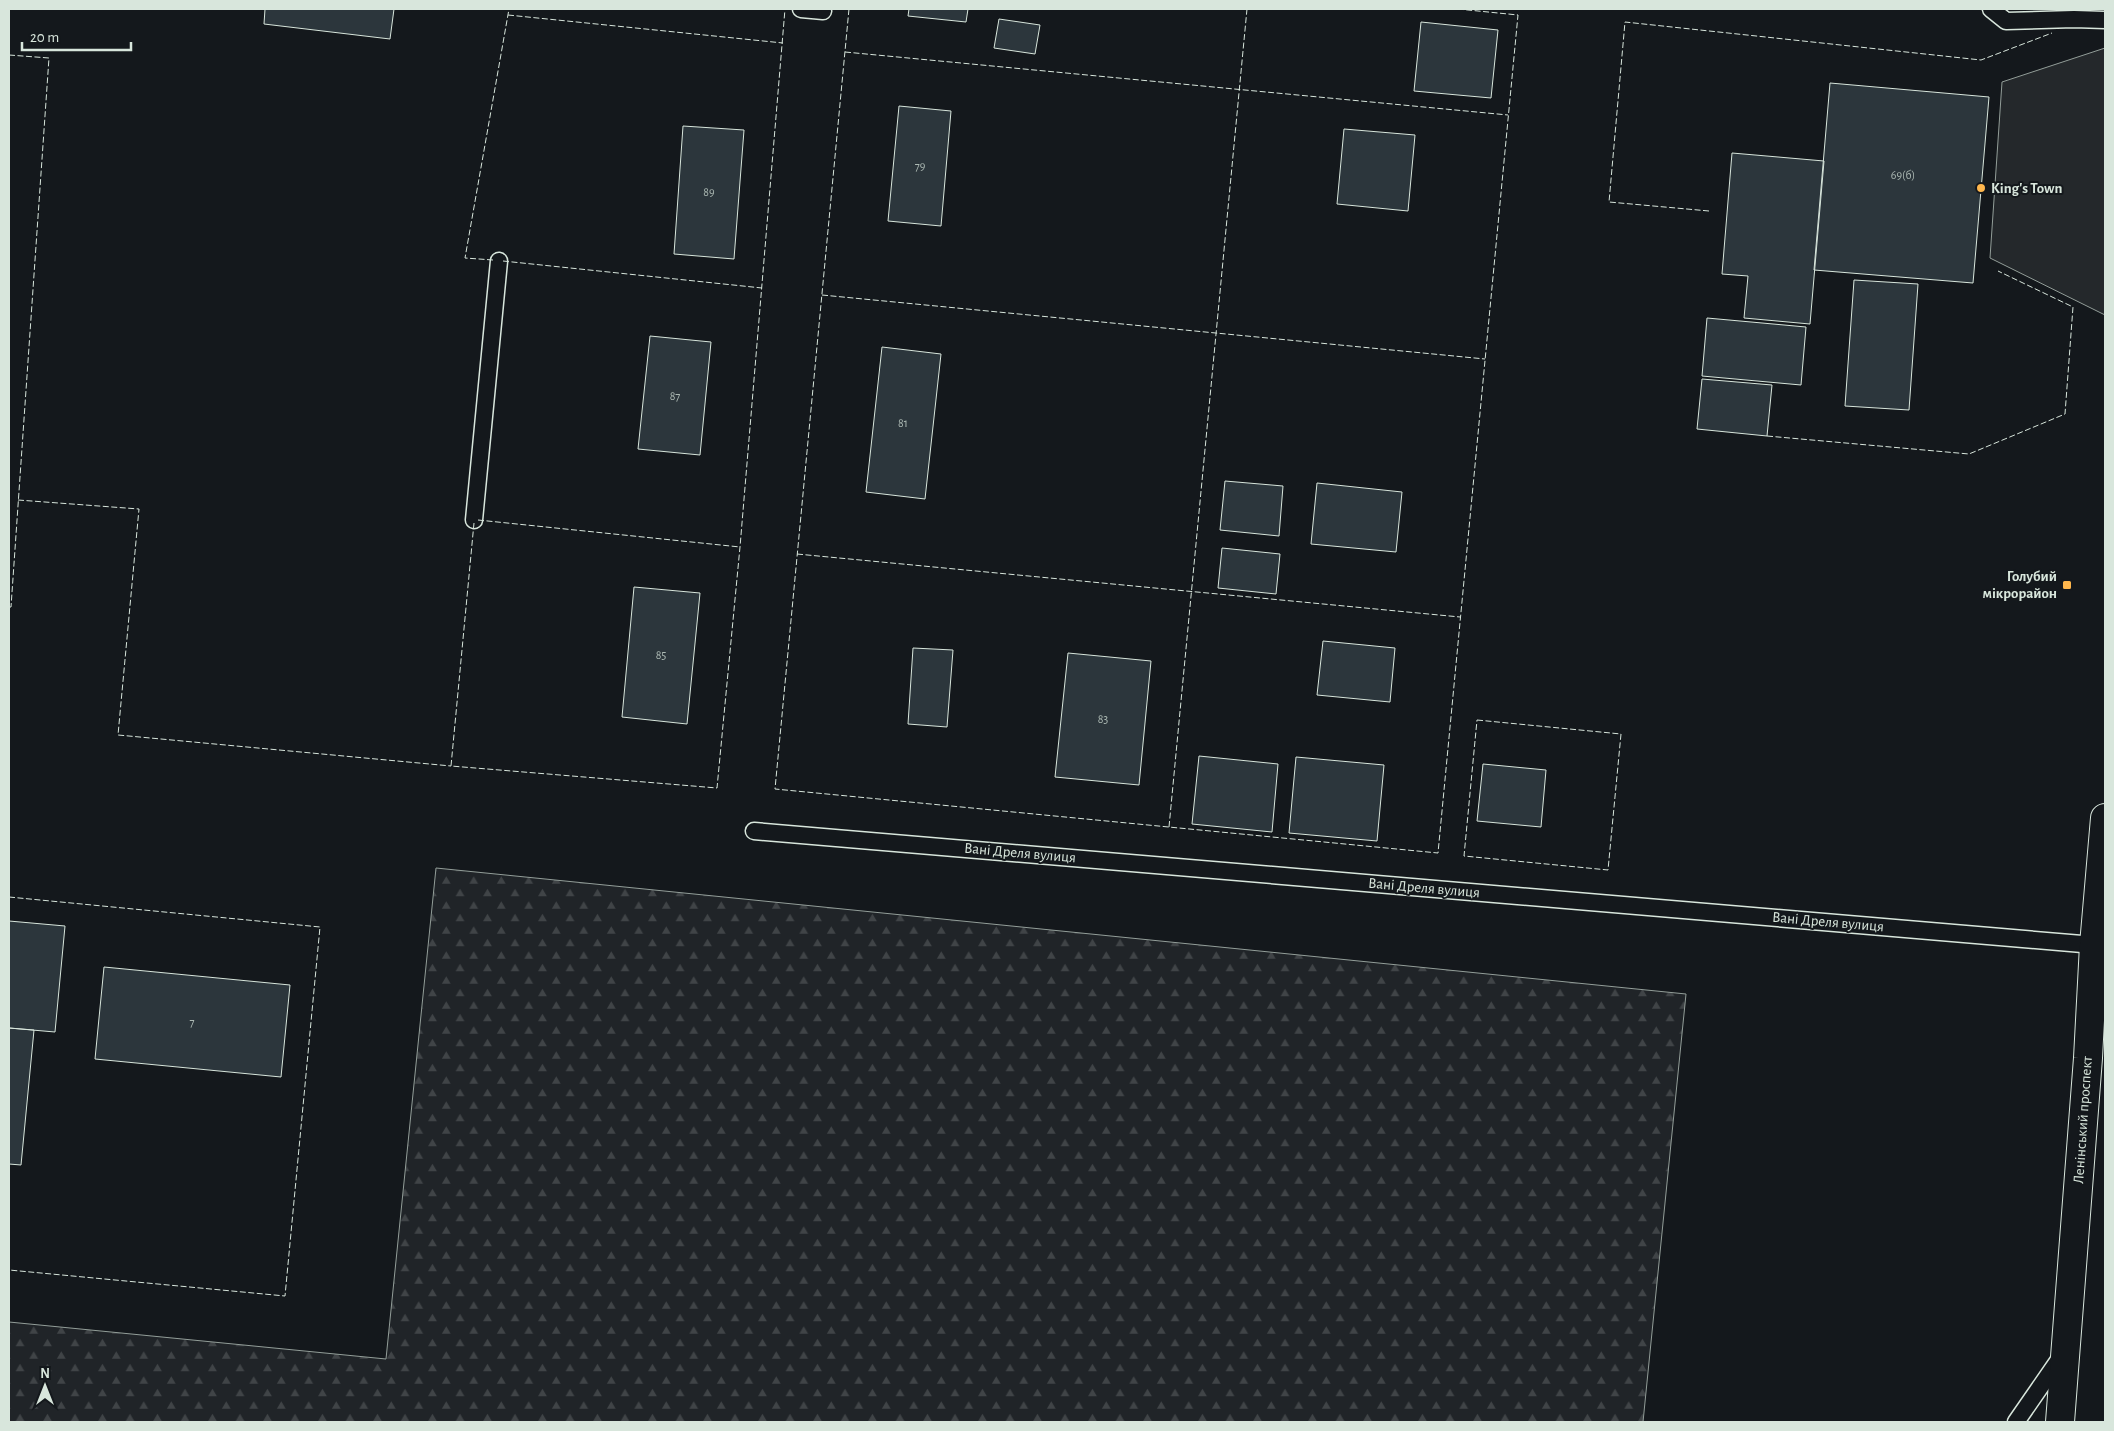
<svg xmlns="http://www.w3.org/2000/svg" width="2114" height="1431" viewBox="0 0 2114 1431" font-family="'Alegreya Sans',sans-serif">
  <style>
    .forest { fill: url(#forest-firs); stroke: #939e99 }
    .parking { fill: #24282b; stroke: #939e99 }
    .building { fill: #2c363c; stroke: #d8e6dc }
    .lines { fill: none; stroke-linecap: round; stroke-linejoin: round }
    .service-casing { stroke: #d8e6dc; stroke-width: 19 }
    .primary-casing { stroke: #d8e6dc; stroke-width: 30 }
    .service { stroke: #14181c; stroke-width: 16 }
    .primary { stroke: #14181c; stroke-width: 28 }
    .fence { stroke: #d8e6dc; stroke-width: 1; stroke-dasharray: 6 2.5; stroke-linecap: butt }
    .poi-dot { fill: #ffb74d; stroke: #14181c; stroke-width: 2 }
    .labels { text-anchor: middle; dominant-baseline: central; stroke-width: 4; stroke-linejoin: round; paint-order: stroke }
    .number-label { font-size: 12px; fill: #adbab4 }
    .poi-label { font-size: 15px; font-weight: bold; fill: #d8e6dc; stroke: #14181c; text-anchor: start }
    .street-label { font-size: 15px; fill: #d8e6dc; stroke: #14181c }
  </style>
  <defs>
    <pattern id="forest-firs" width="22" height="20" patternUnits="userSpaceOnUse" patternTransform="scale(1.25)"><rect width="22" height="20" fill="#202428"/><path d="M5 1l3.5 6h-7zM16 11l3.5 6h-7z" fill="#404447"/></pattern>
  </defs>
  <rect width="100%" height="100%" fill="#14181c"/>
  <path class="forest" d="M436 868 1686 994 1643 1422H9V1322L386 1359Z"/>
  <path class="parking" d="M2105 48V315L1990 258 2002 82Z"/>
  <path class="building" d="M265 9H394L390 39 264 24Z
    M909 9H968L966 22 908 16Z
    M999 19 1040 25 1035 54 994 48Z
    M1421 22 1498 30 1491 98 1414 91Z
    M1830 83 1989 97 1973 283 1814 270Z
    M899 106 951 111 941 226 888 221Z
    M683 126 744 130 734 259 674 254Z
    M1344 129 1415 135 1408 211 1337 204Z
    M1732 153 1824 161 1810 324 1744 318 1748 276 1722 274Z
    M1854 280 1918 284 1909 410 1845 406Z
    M1707 318 1806 327 1801 385 1702 376Z
    M650 336 711 342 700 455 638 449Z
    M882 347 941 354 925 499 866 492Z
    M1702 379 1772 385 1767 436 1697 429Z
    M1225 481 1283 486 1279 536 1220 530Z
    M1317 483 1402 492 1396 552 1311 544Z
    M1222 548 1280 554 1276 594 1218 588Z
    M634 587 700 593 687 724 622 717Z
    M1323 641 1395 648 1390 702 1317 695Z
    M913 648 953 650 947 727 908 724Z
    M1068 653 1151 661 1139 785 1055 777Z
    M1199 756 1278 764 1272 832 1192 824Z
    M1296 757 1384 765 1377 841 1289 833Z
    M1483 764 1546 770 1541 827 1477 821Z
    M9 921 65 926 55 1032 9 1028Z
    M104 967 290 985 281 1077 95 1059Z
    M9 1028 34 1030 21 1165 9 1164Z"/>
  <g class="lines">
    <defs>
      <path id="service" d="M801 9 823 11
        M1991 9 2006 21 2074 19 2105 20
        M474 520 499 261
        M754 831 2094 945
        M2016 1422 2063 1354"/>
      <path id="primary" d="M2060 1422 2088 1058 2094 945 2105 818"/>
    </defs>
    <use href="#service" class="service-casing"/>
    <use href="#primary" class="primary-casing"/>
    <use href="#service" class="service"/>
    <use href="#primary" class="primary"/>
    <path class="fence" d="M849 9 775 789 1438 853 1518 15 1458 9
      M508 15 783 43
      M845 52 1508 115
      M9 55 49 58 11 607H9
      M1709 211 1609 202 1625 22 1981 60 2052 33
      M493 260 465 258 509 9
      M503 261 762 288
      M822 295 1485 359
      M1767 436 1969 454 2065 414 2073 307 1998 271
      M18 500 139 509 118 735 451 766
      M478 520 740 547
      M474 523 451 766 717 788 740 547 785 9
      M797 554 1460 617
      M1477 720 1621 734 1608 870 1464 856Z
      M1169 827 1247 9
      M9 897 320 927 285 1296 9 1270"/>
  </g>
  <g class="poi-dot">
    <circle cx="1981" cy="188" r="5"/>
    <rect x="2062" y="580" width="10" height="10" rx="2.5"/>
  </g>
  <g class="labels">
    <g class="number-label">
      <text x="920" y="166">79</text>
      <text x="1903" y="175">69(б)</text>
      <text x="709" y="192">89</text>
      <text x="675" y="396">87</text>
      <text x="903" y="423">81</text>
      <text x="661" y="655">85</text>
      <text x="1103" y="719">83</text>
      <text x="192" y="1022">7</text>
    </g>
    <g class="poi-label">
      <text x="1991" y="188">King's Town</text>
      <text x="2057" y="576" text-anchor="end">Голубий<tspan x="2057" dy="17">мікрорайон</tspan></text>
    </g>
    <g class="street-label">
      <text transform="translate(1020 853) rotate(5)">Вані Дреля вулиця</text>
      <text transform="translate(1424 888) rotate(5)">Вані Дреля вулиця</text>
      <text transform="translate(1828 922) rotate(5)">Вані Дреля вулиця</text>
      <text transform="translate(2083 1120) rotate(-86)">Ленінський проспект</text>
    </g>
  </g>
  <rect width="2114" height="1431" fill="none" stroke="#d8e6dc" stroke-width="20"/>
  <g transform="translate(45 1386)" stroke="#14181c" stroke-width="4" paint-order="stroke">
  <path d="M0-4L9 19L0 12L-9 19Z" fill="#d8e6dc"/>
  <text y="-8" font-size="14" font-weight="bold" text-anchor="middle" fill="#d8e6dc">N</text>
  </g>
  <path d="M22 42v8h109v-8" fill="none" stroke="#d8e6dc" stroke-width="2.5"/>
  <text x="30" y="42" font-size="15" fill="#d8e6dc" stroke="#14181c" stroke-width="4" paint-order="stroke">20 m</text>
</svg>
